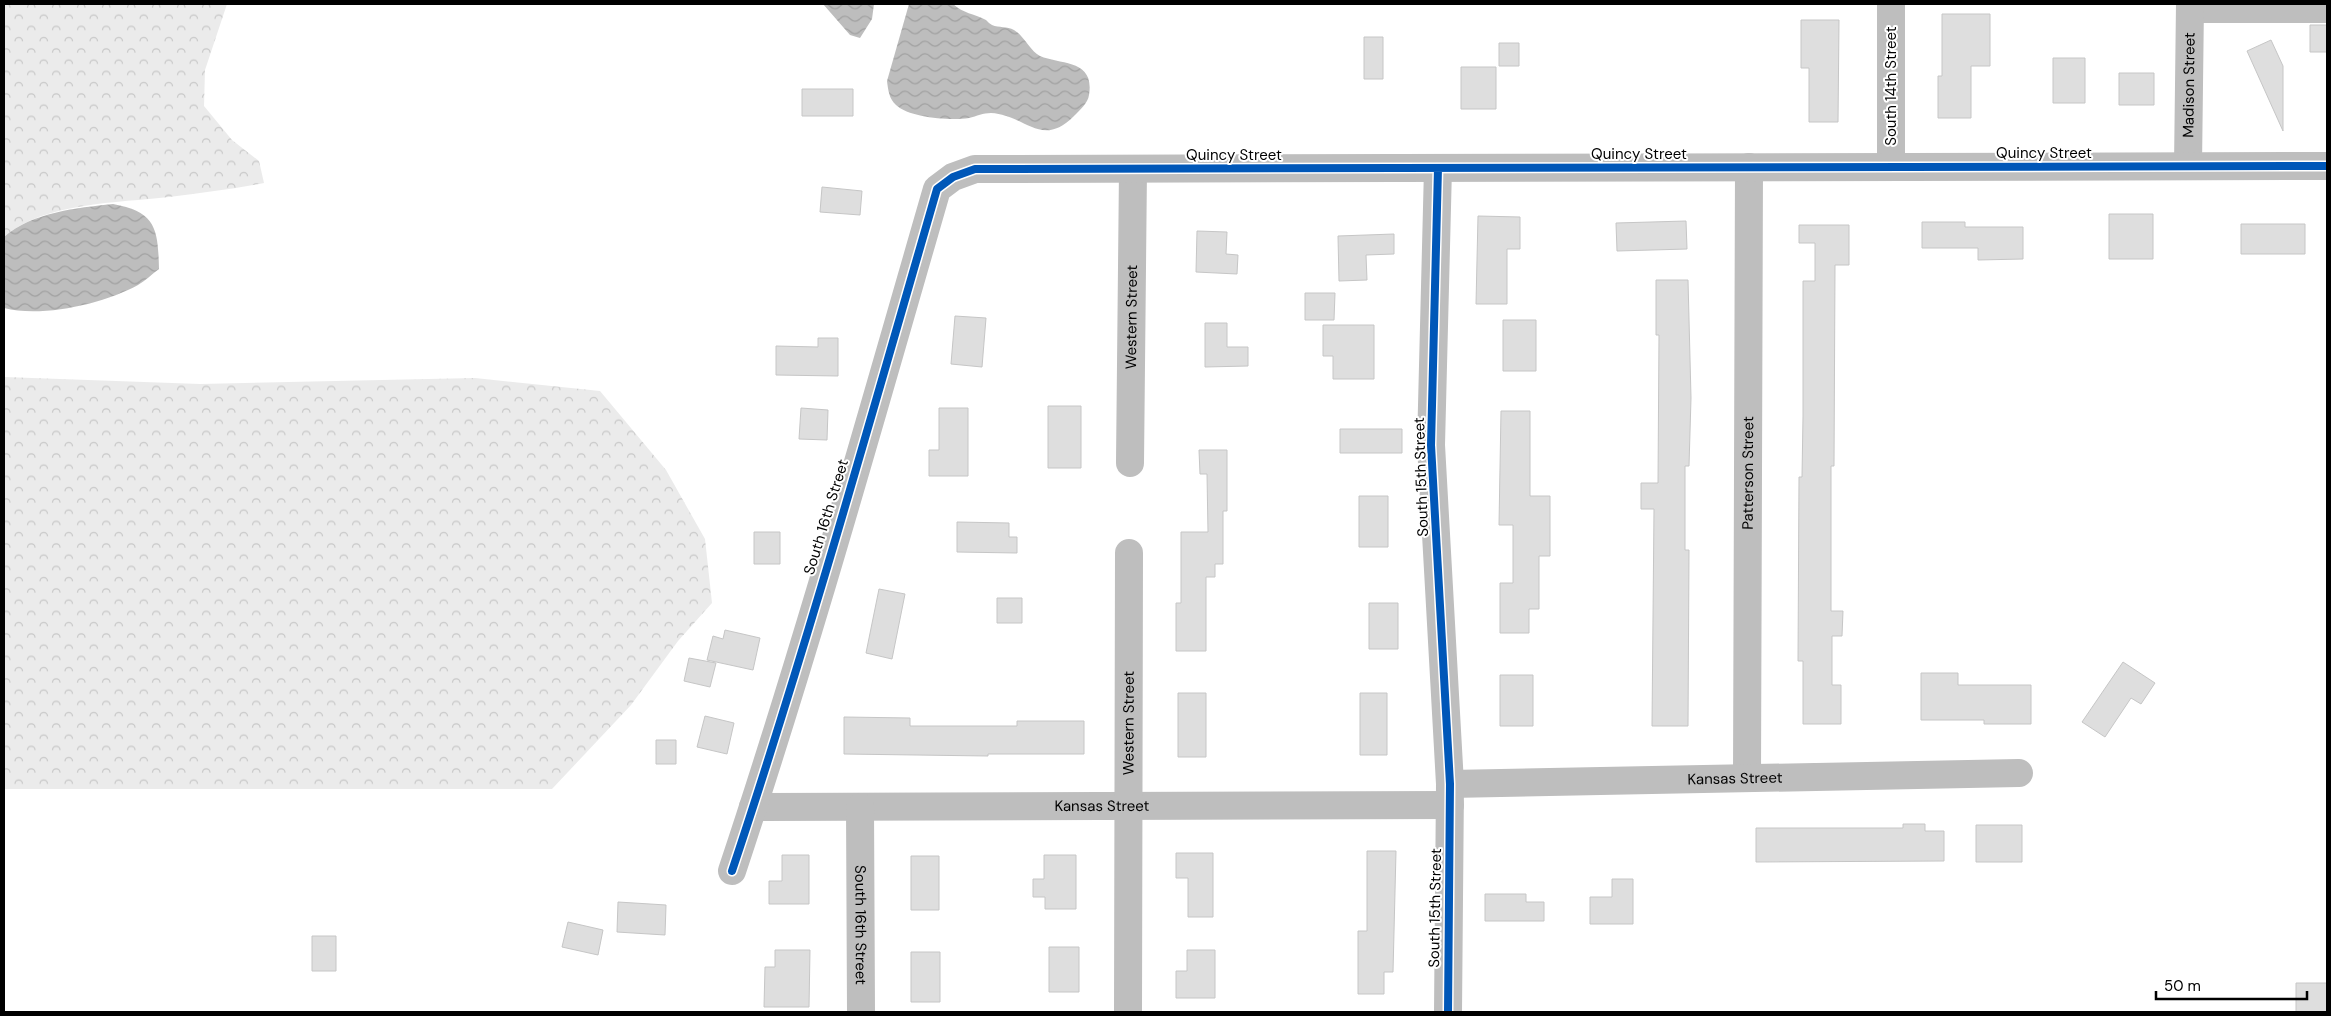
<svg xmlns="http://www.w3.org/2000/svg" width="2331" height="1016" viewBox="0 0 2331 1016" font-family="'DM Sans',sans-serif">
  <style>
    .forest { fill: url(#forest-crowns) }
    .water { fill: url(#water-waves) }
    .building { fill: #dedede; stroke: #c6c6c6 }
    .lines { fill: none; stroke-linecap: round; stroke-linejoin: round }
    .minor { stroke: #bebebe; stroke-width: 28 }
    .cycleway-casing { stroke: #fff; stroke-width: 11 }
    .cycleway { stroke: #0057b8; stroke-width: 8 }
    .labels { text-anchor: middle; dominant-baseline: central; stroke-width: 4; stroke-linejoin: round; paint-order: stroke }
    .street-label { font-size: 15px; fill: #000; stroke: #fff }
  </style>
  <defs>
    <pattern id="forest-crowns" width="20" height="18" patternUnits="userSpaceOnUse" patternTransform="scale(1.25)"><rect width="20" height="18" fill="#ebebeb"/><path d="M2 6a3 3 0 1 1 6 0M12 15a3 3 0 1 1 6 0" fill="none" stroke="#c8c8c8"/></pattern>
    <pattern id="water-waves" width="16" height="10" patternUnits="userSpaceOnUse" patternTransform="scale(1.25)"><rect width="16" height="10" fill="#bdbdbd"/><path d="M0 5q4-4 8 0t8 0" fill="none" stroke="#a1a1a1"/></pattern>
  </defs>
  <rect width="100%" height="100%" fill="#fff"/>
  <path class="forest" d="M4 4H227L205 70 204 106 232 140 259 161 264 183C232 189 201 193 169 197 118 203 44 202 4 237Z
    M4 377 200 384 475 378 600 391 666 470 705 539 712 603 678 641 631 705 552 789H4Z"/>
  <path class="water" d="M823 4H874L872 19 860 38 850 35Z
    M909 4H953C964 14 973 13 986 20 988 22 990 24 992 25 999 28 1007 26 1014 30 1024 36 1031 52 1040 56 1061 65 1095 59 1089 95 1088 103 1080 110 1074 116 1041 149 1026 115 991 113 983 113 977 116 969 118 951 121 910 118 896 105 889 99 888 89 887 81Z
    M113 204C157 212 158 230 159 269 152 274 145 281 138 285 104 304 41 318 4 308V237C33 212 76 208 113 204Z"/>
  <path class="building" d="M1942 14H1990V66H1971V118H1938V76H1942Z
    M1801 20H1839L1838 122H1809V68H1801Z
    M2310 25H2327V52H2310Z
    M1364 37H1383V79H1364Z
    M2271 40 2283 66V131L2247 51Z
    M1499 43H1519V66H1499Z
    M2053 58H2085V103H2053Z
    M1461 67H1496V109H1461Z
    M2119 73H2154V105H2119Z
    M802 89H853V116H802Z
    M822 187 862 191 860 215 820 212Z
    M2109 214H2153V259H2109Z
    M1478 216 1520 217V249H1507V304H1476Z
    M1686 221 1687 249 1617 251 1616 223Z
    M1922 222H1965V227H2023V259L1978 260V248H1922Z
    M2241 224H2305V254H2241Z
    M1799 225H1849V265H1835L1834 466H1831V611H1843L1842 636H1832V685H1841V724H1803V661H1798L1799 477H1802L1803 417V281H1815V243H1799Z
    M1197 231 1227 232 1226 254 1238 255 1237 274 1196 272Z
    M1394 234V254L1366 255 1367 280 1339 281 1338 236Z
    M1656 280H1688L1691 398 1689 466H1685V550H1689L1688 726H1652L1654 509H1641V483H1658L1659 335H1656Z
    M1305 293H1335L1334 320H1305Z
    M955 316 986 318 982 367 951 364Z
    M1503 320H1536V371H1503Z
    M1205 323H1227V347H1248V366L1205 367Z
    M1323 325H1374V379H1333V356H1323Z
    M818 338H838V376L776 375V346L818 347Z
    M1048 406H1081V468H1048Z
    M801 408 828 410 827 440 799 439Z
    M939 408H968V476H929V450H939Z
    M1501 411H1530V496H1550V556H1539V609H1529V633H1500V583H1513V525H1499Z
    M1340 429H1402V453H1340Z
    M1199 450H1227V511H1223V564H1215V577H1206V651H1176V603H1181V532H1208L1207 474H1200Z
    M1359 496H1388V547H1359Z
    M957 522 1009 523V537H1017V553L957 552Z
    M754 532H780V564H754Z
    M879 589 905 594 892 659 866 653Z
    M997 598H1022V623H997Z
    M1369 603H1398V649H1369Z
    M725 630 760 638 753 670 707 660 713 636 723 639Z
    M689 658 716 663 710 687 684 681Z
    M2123 662 2155 683 2141 704 2131 698 2105 737 2082 722Z
    M1921 673H1958V685H2031V724H1984V720H1921Z
    M1500 675H1533V726H1500Z
    M1178 693H1206V757H1178Z
    M1360 693H1387V755H1360Z
    M705 716 734 723 727 754 697 747Z
    M844 717 910 718V726H1017V721H1084V754H988V756L844 754Z
    M656 740H676V764H656Z
    M1903 824H1925V831H1944V861L1756 862V828H1903Z
    M1976 825H2022V862H1976Z
    M1367 851H1396L1393 972H1384V994H1358V931H1367Z
    M1176 853H1213V917H1188V878H1176Z
    M782 855H809V904H769V881H782Z
    M1044 855H1076V909H1045V897H1033V879H1044Z
    M911 856H939V910H911Z
    M1612 879H1633V924H1590V897H1612Z
    M1485 894H1526V902H1544V921H1485Z
    M618 902 666 905 665 935 617 932Z
    M568 922 603 930 598 955 562 947Z
    M312 936H336V971H312Z
    M1049 947H1079V992H1049Z
    M775 950H810L809 1007H764L765 967H775Z
    M1187 950H1215V998H1176V971H1187Z
    M911 952H940V1002H911Z
    M2296 983H2327V1012H2296Z"/>
  <g class="lines">
    <g class="minor">
      <path d="M2190 9H2327"/>
      <path id="s1" d="M2188 166 2190 4"/>
      <path d="M1891 167V4"/>
      <path d="M1438 168 1431 445 1450 784 1448 1012"/>
      <path id="s2" d="M1130 463 1133 169"/>
      <path id="s3" d="M1747 778 1749 167"/>
      <path id="s4" d="M1450 784 2019 773"/>
      <path id="s5" d="M753 807 1450 805"/>
      <path id="s6" d="M860 807 861 1012"/>
      <path d="M732 871C807 646 871 417 937 189L953 177 975 169 2327 166"/>
      <path id="s7" d="M1128 1012 1129 553"/>
    </g>
    <defs>
      <path id="cycleway" d="M1438 168 1431 445 1450 784 1448 1012
        M732 871C807 646 871 417 937 189L953 177 975 169 2327 166"/>
    </defs>
    <use href="#cycleway" class="cycleway-casing"/>
    <use href="#cycleway" class="cycleway"/>
  </g>
  <g class="labels">
    <g class="street-label">
      <text stroke="none"><textPath href="#s1" startOffset="81">Madison Street</textPath></text>
      <text transform="translate(1891 86) rotate(-90)">South 14th Street</text>
      <text x="2044" y="153">Quincy Street</text>
      <text x="1639" y="154">Quincy Street</text>
      <text x="1234" y="155">Quincy Street</text>
      <text stroke="none"><textPath href="#s2" startOffset="146">Western Street</textPath></text>
      <text stroke="none"><textPath href="#s3" startOffset="305">Patterson Street</textPath></text>
      <text transform="translate(1421 477) rotate(-92)">South 15th Street</text>
      <text transform="translate(826 517) rotate(-73)">South 16th Street</text>
      <text stroke="none"><textPath href="#s7" startOffset="289">Western Street</textPath></text>
      <text stroke="none"><textPath href="#s4" startOffset="285">Kansas Street</textPath></text>
      <text stroke="none"><textPath href="#s5" startOffset="349">Kansas Street</textPath></text>
      <text transform="translate(1435 908) rotate(-89)">South 15th Street</text>
      <text stroke="none"><textPath href="#s6" startOffset="118">South 16th Street</textPath></text>
    </g>
  </g>
  <rect width="2331" height="1016" fill="none" stroke="#000000" stroke-width="10"/>
  <path d="M2156 991v8h151v-8" fill="none" stroke="#000000" stroke-width="2.5"/>
  <text x="2164" y="991" font-size="15" fill="#000000" stroke="#ffffff" stroke-width="4" paint-order="stroke">50 m</text>
</svg>
